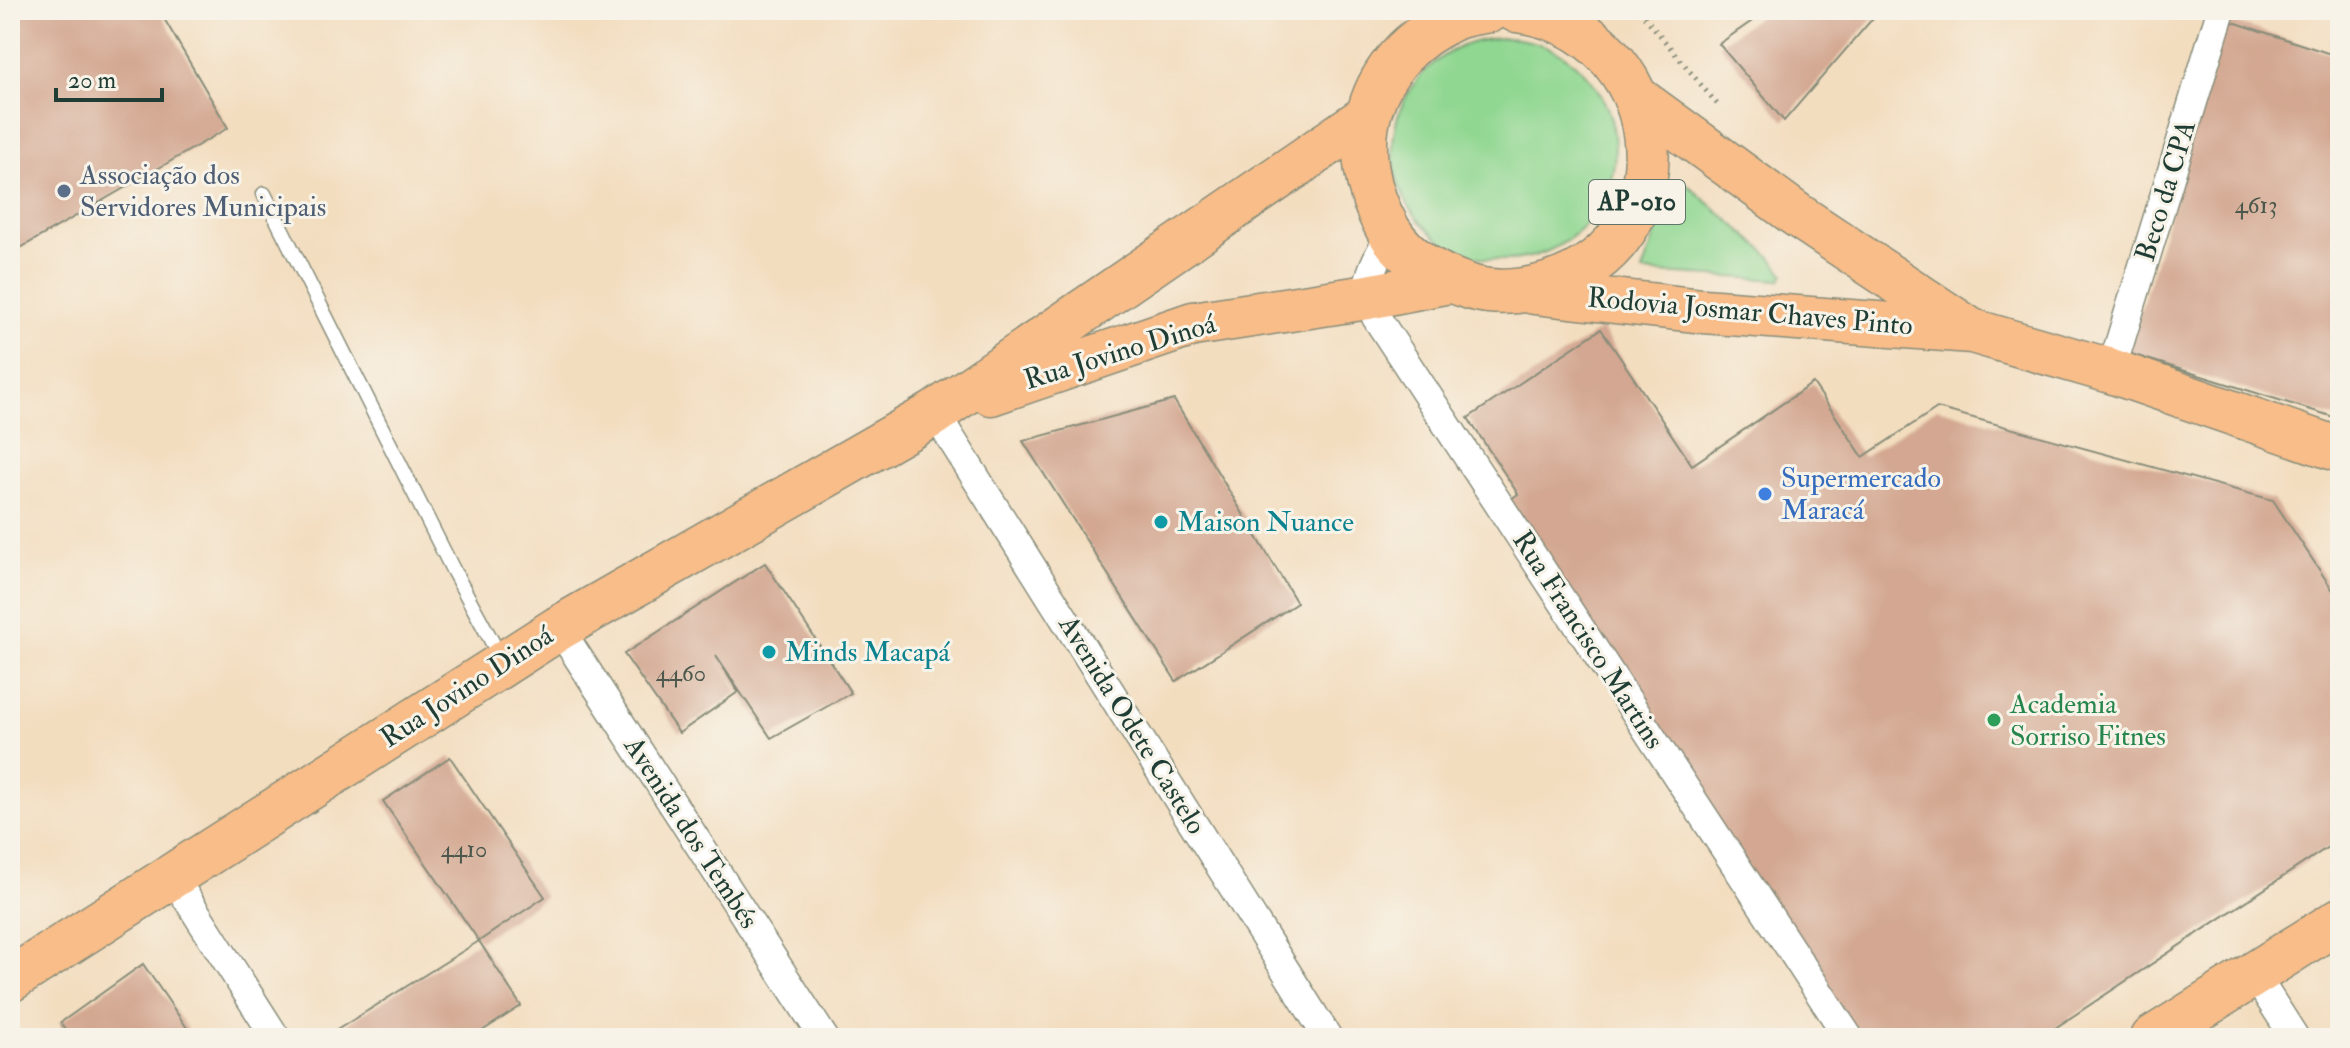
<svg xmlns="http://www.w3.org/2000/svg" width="2350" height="1048" viewBox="0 0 2350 1048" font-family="'IM FELL Double Pica',serif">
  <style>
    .green { fill: #90d791; stroke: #588a62; stroke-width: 2 }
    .building { fill: #d3a791 }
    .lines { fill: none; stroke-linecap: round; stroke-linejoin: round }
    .lane-casing { stroke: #898d7a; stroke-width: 17 }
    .street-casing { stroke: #898d7a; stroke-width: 31 }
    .primary-casing { stroke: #898d7a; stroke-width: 47 }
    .path { stroke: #898d7a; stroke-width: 5; stroke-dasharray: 2 6; stroke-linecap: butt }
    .lane { stroke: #fff; stroke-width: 14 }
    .street { stroke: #fff; stroke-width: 28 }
    .primary { stroke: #f8bd89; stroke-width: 44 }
    .service-dot { fill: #5c6f8a; stroke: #f7f3e8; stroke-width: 3 }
    .shop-dot { fill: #3f7fe0; stroke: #f7f3e8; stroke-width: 3 }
    .culture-dot { fill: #0f9aa8; stroke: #f7f3e8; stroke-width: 3 }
    .leisure-dot { fill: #2e9e5b; stroke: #f7f3e8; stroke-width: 3 }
    .labels { text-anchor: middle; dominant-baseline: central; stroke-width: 6; stroke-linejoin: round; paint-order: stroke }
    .number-label { font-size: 24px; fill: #4c584b }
    .shield { fill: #f7f3e8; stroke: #60746a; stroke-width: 2 }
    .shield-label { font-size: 26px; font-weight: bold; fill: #1f3d34 }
    .service-label { font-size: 28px; fill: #4e5e75; stroke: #f7f3e8; text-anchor: start }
    .street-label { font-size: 28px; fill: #1f3d34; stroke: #f7f3e8 }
    .shop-label { font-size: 28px; fill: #366cbe; stroke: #f7f3e8; text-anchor: start }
    .culture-label { font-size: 28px; fill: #0d838f; stroke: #f7f3e8; text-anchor: start }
    .leisure-label { font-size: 28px; fill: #27864d; stroke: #f7f3e8; text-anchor: start }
  </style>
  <rect width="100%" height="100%" fill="#f7f3e8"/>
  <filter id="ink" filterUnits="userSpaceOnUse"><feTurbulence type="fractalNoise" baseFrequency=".0125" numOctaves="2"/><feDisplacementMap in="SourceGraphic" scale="16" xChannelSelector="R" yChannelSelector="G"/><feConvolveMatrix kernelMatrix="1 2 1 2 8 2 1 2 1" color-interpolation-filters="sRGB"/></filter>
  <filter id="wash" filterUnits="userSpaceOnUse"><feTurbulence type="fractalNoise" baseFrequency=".006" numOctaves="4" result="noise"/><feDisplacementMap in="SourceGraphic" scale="32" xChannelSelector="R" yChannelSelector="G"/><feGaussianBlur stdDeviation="1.8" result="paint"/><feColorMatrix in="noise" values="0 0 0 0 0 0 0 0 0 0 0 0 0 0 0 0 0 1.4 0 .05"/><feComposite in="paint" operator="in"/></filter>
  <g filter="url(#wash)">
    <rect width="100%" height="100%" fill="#f3ddbf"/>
    <path class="green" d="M1393 149a111 111 0 1 1 222 0a111 111 0 1 1-222 0Z
      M1683 181 1769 255 1784 274 1780 280 1642 272 1672 187Z"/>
    <g id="blocks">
      <path class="building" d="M10 10H159L228 128 10 254Z
        M1768 10H1880L1784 121 1719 44Z
        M2227 20 2340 57V419L2128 353Z
        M1601 329 1692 465 1813 383 1863 457 1937 408 2273 500 2340 601V839L2040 1038H1860L1504 504 1518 494 1468 418Z
        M1174 400 1297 603 1176 681 1023 441Z
        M765 563 851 693 771 738 716 656 738 692 679 733 624 654Z
        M450 757 545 897 479 941 383 801Z
        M479 941 521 1006 471 1038H335L332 1033Z
        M143 964 194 1038H71L60 1023Z"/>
    </g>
  </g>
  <g filter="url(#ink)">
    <use href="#blocks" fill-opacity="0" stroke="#898d7a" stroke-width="2"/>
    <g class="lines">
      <defs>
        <path id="lane" d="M264 194 453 570 502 660"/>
        <path id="street" d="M1391 234C1381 251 1365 277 1368 298 1369 304 1374 311 1376 317L1849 1038
          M2111 371 2221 10
          M935 413 1328 1038
          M559 628 824 1038
          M172 875 276 1038
          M2254 974 2295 1038"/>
        <path id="primary" d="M1490 10C1478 12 1465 13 1454 18 1366 58 1341 148 1389 231 1407 260 1441 278 1473 288 1499 295 1524 292 1550 284 1697 237 1669 28 1516 10
          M1638 99 1797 215 1970 330
          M1534 292 1703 311 1972 331 2111 371 2340 450
          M991 393 1193 324 1368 297 1450 281
          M10 980 559 628 935 413 1368 116
          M2153 1038 2340 920"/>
      </defs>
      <use href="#lane" class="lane-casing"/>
      <use href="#street" class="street-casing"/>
      <use href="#primary" class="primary-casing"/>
      <path class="path" d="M1639 10 1717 104"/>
      <use href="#lane" class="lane"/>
      <use href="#street" class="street"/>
      <use href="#primary" class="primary"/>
    </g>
  </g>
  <circle class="service-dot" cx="64" cy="191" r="8"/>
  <circle class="shop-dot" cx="1765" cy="494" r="8"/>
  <g class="culture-dot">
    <circle cx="1161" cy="522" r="8"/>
    <circle cx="769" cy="652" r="8"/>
  </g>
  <circle class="leisure-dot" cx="1994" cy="720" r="8"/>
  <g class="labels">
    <g class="number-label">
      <text x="2256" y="205">4613</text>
      <text x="681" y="673">4460</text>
      <text x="464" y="849">4410</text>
    </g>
    <rect class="shield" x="1589" y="180" width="96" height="44" rx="6"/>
    <g class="shield-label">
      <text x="1637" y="202">AP-010</text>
    </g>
    <g class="service-label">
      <text x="80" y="175">Associação dos<tspan x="80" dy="32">Servidores Municipais</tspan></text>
    </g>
    <g class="street-label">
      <text transform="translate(2166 191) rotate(-73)">Beco da CPA</text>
      <text transform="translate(1750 312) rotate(5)">Rodovia Josmar Chaves Pinto</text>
      <text transform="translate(1120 352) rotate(-17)">Rua Jovino Dinoá</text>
      <text transform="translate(1588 640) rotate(57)">Rua Francisco Martins</text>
      <text transform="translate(467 687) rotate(-33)">Rua Jovino Dinoá</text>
      <text transform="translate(1132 725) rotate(58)">Avenida Odete Castelo</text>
      <text transform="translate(691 833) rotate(57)">Avenida dos Tembés</text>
    </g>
    <g class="shop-label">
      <text x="1781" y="478">Supermercado<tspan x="1781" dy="32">Maracá</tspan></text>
    </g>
    <g class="culture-label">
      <text x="1177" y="522">Maison Nuance</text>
      <text x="785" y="652">Minds Macapá</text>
    </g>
    <g class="leisure-label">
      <text x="2010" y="704">Academia<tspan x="2010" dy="32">Sorriso Fitnes</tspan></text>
    </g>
  </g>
  <rect width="2350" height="1048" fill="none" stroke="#f7f3e8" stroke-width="40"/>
  <path d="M56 88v12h106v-12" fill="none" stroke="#1f3d34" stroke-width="4"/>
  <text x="68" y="88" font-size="24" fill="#1f3d34" stroke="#f7f3e8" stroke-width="6" paint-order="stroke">20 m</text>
</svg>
